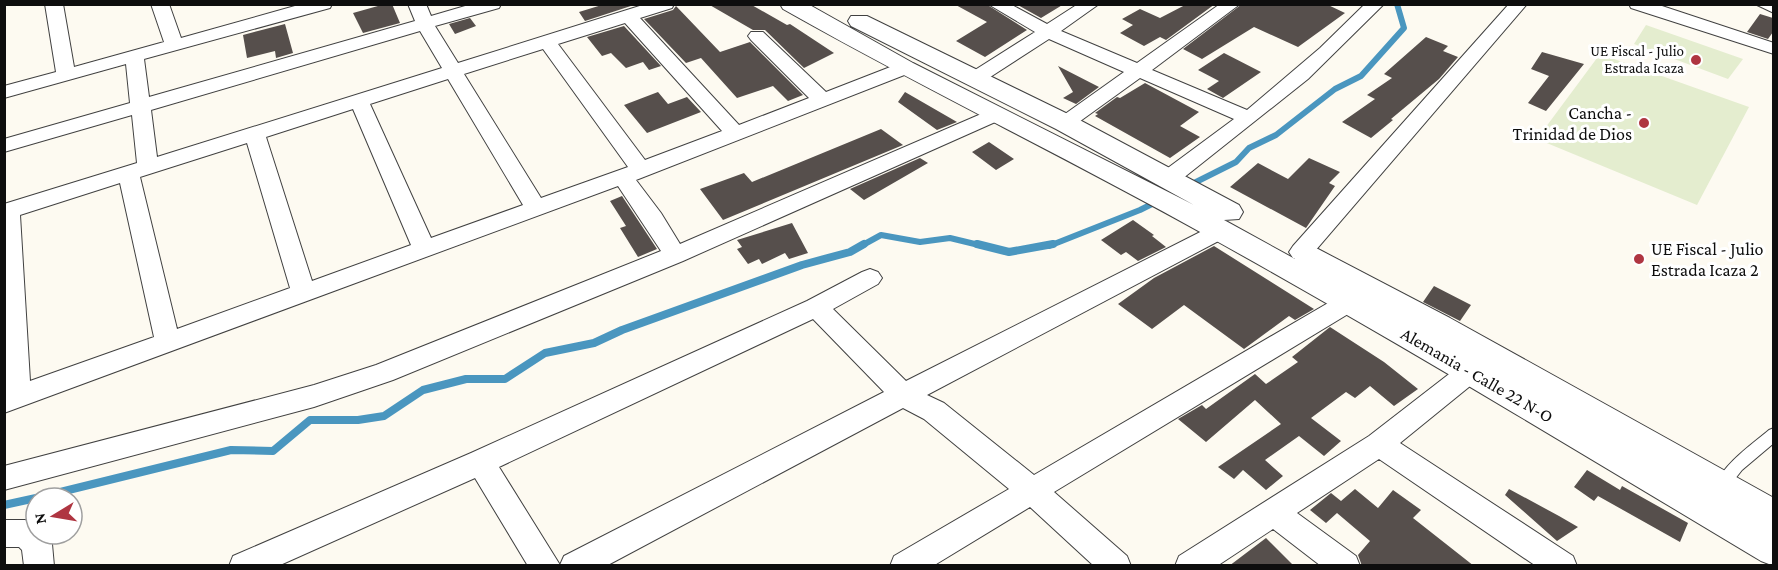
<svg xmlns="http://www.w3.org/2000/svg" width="1778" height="570" viewBox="0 0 1778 570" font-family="'Crimson Pro',serif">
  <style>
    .pitch { fill: #e4edcf }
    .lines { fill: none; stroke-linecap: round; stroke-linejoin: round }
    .stream-far1 { stroke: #4a96bf; stroke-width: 6 }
    .stream { stroke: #4a96bf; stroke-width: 8 }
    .building { fill: #564f4c }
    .service-casing { stroke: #414141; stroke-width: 2 }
    .minor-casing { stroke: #414141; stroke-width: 2 }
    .tertiary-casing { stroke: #414141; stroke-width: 2 }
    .service { fill: #fff; fill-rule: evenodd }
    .minor { fill: #fff; fill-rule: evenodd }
    .tertiary { fill: #fff; fill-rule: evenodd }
    .poi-dot { fill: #af3541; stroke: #fff; stroke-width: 2 }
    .labels { text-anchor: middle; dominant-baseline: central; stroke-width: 6; stroke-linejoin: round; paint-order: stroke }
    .far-poi-label { font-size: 15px; fill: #0e0e0e; stroke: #fff; text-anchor: end }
    .poi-label { font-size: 18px; fill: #0e0e0e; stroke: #fff; text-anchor: end }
    .street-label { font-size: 18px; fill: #0e0e0e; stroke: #fff }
  </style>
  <rect width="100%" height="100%" fill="#fdfaf1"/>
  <path class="pitch" d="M1646 25 1743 59 1728 79 1634 44Z
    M1600 54 1749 107 1697 205 1537 139Z"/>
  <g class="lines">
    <path class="stream-far1" d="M861 246 881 235 920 242 950 238 983 246
      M1049 246 1140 210 1236 162 1249 148 1276 135 1335 89 1361 76 1404 28 1397 4"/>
    <path class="stream" d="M977 244 1009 252 1053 244
      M36 498 231 450 273 451 310 420H358L384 416 423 390 466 379H505L545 353 594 343 622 330 802 265 850 252 864 244
      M4 505 36 498"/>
  </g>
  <path class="building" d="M385 4H392L400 23 363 33 353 13Z
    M605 4H637L585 21 579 12Z
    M708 4H750L787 25 790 24 834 53 804 68 765 30H753Z
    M954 4H986L1027 30 985 57 956 41 987 22Z
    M1016 4H1064L1041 18Z
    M1187 4H1215L1166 40 1160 37 1144 46 1120 33 1133 25 1122 19 1140 9 1160 18Z
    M1242 4H1326L1345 13 1298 47 1254 27 1202 59 1183 49Z
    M676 6 720 52 750 42 803 95 788 101 773 86 737 98 701 58 686 63 644 19 673 10Z
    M1760 14 1773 18V32L1768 39 1747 32Z
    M470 18 476 26 455 34 449 24Z
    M285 24 293 53 276 58 275 51 247 58 243 35Z
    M624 26 661 66 649 70 643 62 626 68 611 53 602 56 587 37Z
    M1426 37 1448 46 1443 51 1458 57 1439 79 1391 119 1393 120 1371 138 1342 122 1375 99 1367 95 1392 78 1384 74Z
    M1542 52 1584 64 1546 111 1528 103 1549 76 1531 69Z
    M1224 53 1261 72 1223 98 1207 89 1219 81 1198 70Z
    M1058 66 1099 87 1076 104 1063 98 1073 92Z
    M1145 83 1199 112 1180 126 1200 137 1170 158 1095 116 1098 114 1095 113 1117 97 1120 98Z
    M658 92 668 104 687 97 701 112 647 133 624 105Z
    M905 92 957 122 937 130 898 102Z
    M881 129 903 145 723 220 700 189 744 173 752 182Z
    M989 142 1014 159 996 170 972 152Z
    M920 158 928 163 864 200 850 189Z
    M1309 158 1340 172 1329 183 1335 186 1306 228 1230 187 1258 163 1288 179Z
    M622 196 657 249 638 257 620 228 626 226 610 201Z
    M1133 220 1154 235 1152 236 1166 247 1138 261 1126 252 1121 255 1101 240Z
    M792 223 808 253 789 259 785 253 762 264 759 259 748 264 737 249 742 247 737 240Z
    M1214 246 1314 309 1295 320 1289 316 1244 349 1184 305 1152 329 1118 304 1154 278Z
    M1434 286 1471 305 1460 321 1423 302Z
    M1330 327 1384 362 1418 389 1394 406 1370 386 1355 398 1346 392 1311 418 1341 441 1324 456 1299 436 1265 460 1283 476 1266 490 1243 470 1234 479 1218 467 1281 424 1255 400 1206 442 1178 419 1202 405 1206 409 1255 374 1266 384 1298 362 1292 357Z
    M1587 470 1620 490 1622 486 1688 523 1680 542 1598 496 1594 501 1574 487Z
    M1355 489 1378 508 1393 490 1421 510 1413 518 1474 566H1362L1358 555 1370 541 1337 513 1326 523 1310 510 1331 493 1341 501Z
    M1509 489 1559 516 1578 527 1557 541 1505 495Z
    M1266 538 1294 566H1229Z"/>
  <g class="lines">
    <defs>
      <path id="service" d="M1774 428V443L1742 470 1727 489 1722 491 1717 489 1715 485C1726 462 1750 446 1769 430Z"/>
      <path id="minor" d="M45 4H63L74 67 164 42 151 4H169L181 38 302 4H332L330 8 144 59 149 97 415 21 408 4H426L431 16 472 4H501L499 8 435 26 458 63 646 4H674L672 8 640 18 739 125 809 98 751 40 748 36 751 32H763L826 92 898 64H912L914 68 912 72 636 180 661 213 680 244 988 111H1002L1005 115 1002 119 683 261 393 380 314 407 4 490V466L314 385 376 365 661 251 618 186 4 413V204L137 163 132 115 4 152V139L130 103 126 64 4 98V86L56 72ZM625 23 722 131 645 160 558 44ZM420 31 442 68 157 157 151 110ZM543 49 628 167 541 198 464 74ZM448 79 523 205 431 238 370 104ZM353 109 411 245 312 281 266 137ZM247 143 290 288 177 329 140 177ZM120 183 154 337 30 381 20 215Z
        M988 4H1010L1047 24 1078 4H1099L1061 31 1137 63 1220 4H1240L1152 70 1247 110 1320 48 1365 4 1383 5 1308 79 1177 183H1161L1158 178 1161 173 1234 119 1140 78 1072 127H1058L1055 123 1058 119 1124 72 1049 39 981 83H967L964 79 967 75 1035 32Z
        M1509 4H1527L1309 258 1301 260 1293 258 1289 252 1293 246Z
        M1629 4H1656L1774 43V54L1631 8Z
        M1755 4H1774V13Z
        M1220 222 1228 224 1231 230 1228 236 927 395 944 403 1034 475 1340 296 1349 293 1358 296 1361 302 1358 308 1054 492 1127 556 1131 566H1094L1030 507 933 566H890L894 556 1009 489 924 419 903 408 606 566H528L475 478 278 566H229L233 556 471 453 807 301 862 272 870 269 878 272 882 278 878 284 833 309 906 381ZM813 319 884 392 564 556 560 565 499 467Z
        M1471 361 1480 364 1484 371 1480 378 1400 443 1573 556 1577 566H1536L1379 459 1297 513 1356 556 1360 566H1321L1273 529 1217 566H1175L1179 556 1369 436 1462 364Z
        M4 520H25L36 524V534H48L52 544 54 566H24L22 550 19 547H4Z"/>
      <path id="tertiary" d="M780 4H808L913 63 1194 205 1056 129 851 26 848 21 851 16H867L1074 117 1239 205 1243 212 1239 219 1224 220 1295 259 1293 256 1298 249 1308 246 1318 249 1450 318 1774 498V566L1761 561C1579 452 1397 341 1211 238 1070 159 924 89 783 9Z"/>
    </defs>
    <use href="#service" class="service-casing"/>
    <use href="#minor" class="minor-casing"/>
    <use href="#tertiary" class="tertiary-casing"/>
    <use href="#service" class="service"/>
    <use href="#minor" class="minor"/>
    <use href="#tertiary" class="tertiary"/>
  </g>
  <g class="poi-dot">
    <circle cx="1696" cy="60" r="6"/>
    <circle cx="1644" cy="123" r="6"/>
    <circle cx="1639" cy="259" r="6"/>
  </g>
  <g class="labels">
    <g class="far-poi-label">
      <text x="1684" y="51">UE Fiscal - Julio<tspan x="1684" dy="17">Estrada Icaza</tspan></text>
    </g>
    <g class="poi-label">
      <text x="1632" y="113">Cancha -<tspan x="1632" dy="21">Trinidad de Dios</tspan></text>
      <text x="1651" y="249" text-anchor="start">UE Fiscal - Julio<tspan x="1651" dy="21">Estrada Icaza 2</tspan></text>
    </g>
    <g class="street-label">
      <text transform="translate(1477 375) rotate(30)">Alemania - Calle 22 N-O</text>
    </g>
  </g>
  <rect width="1778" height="570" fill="none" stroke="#0e0e0e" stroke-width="12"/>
  <g transform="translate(54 516) rotate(259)"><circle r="28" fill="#ffffff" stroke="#9f9f9f" stroke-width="1.5"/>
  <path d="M0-4.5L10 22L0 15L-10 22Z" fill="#af3541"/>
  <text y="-9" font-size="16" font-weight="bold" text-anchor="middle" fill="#0e0e0e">N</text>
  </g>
</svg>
